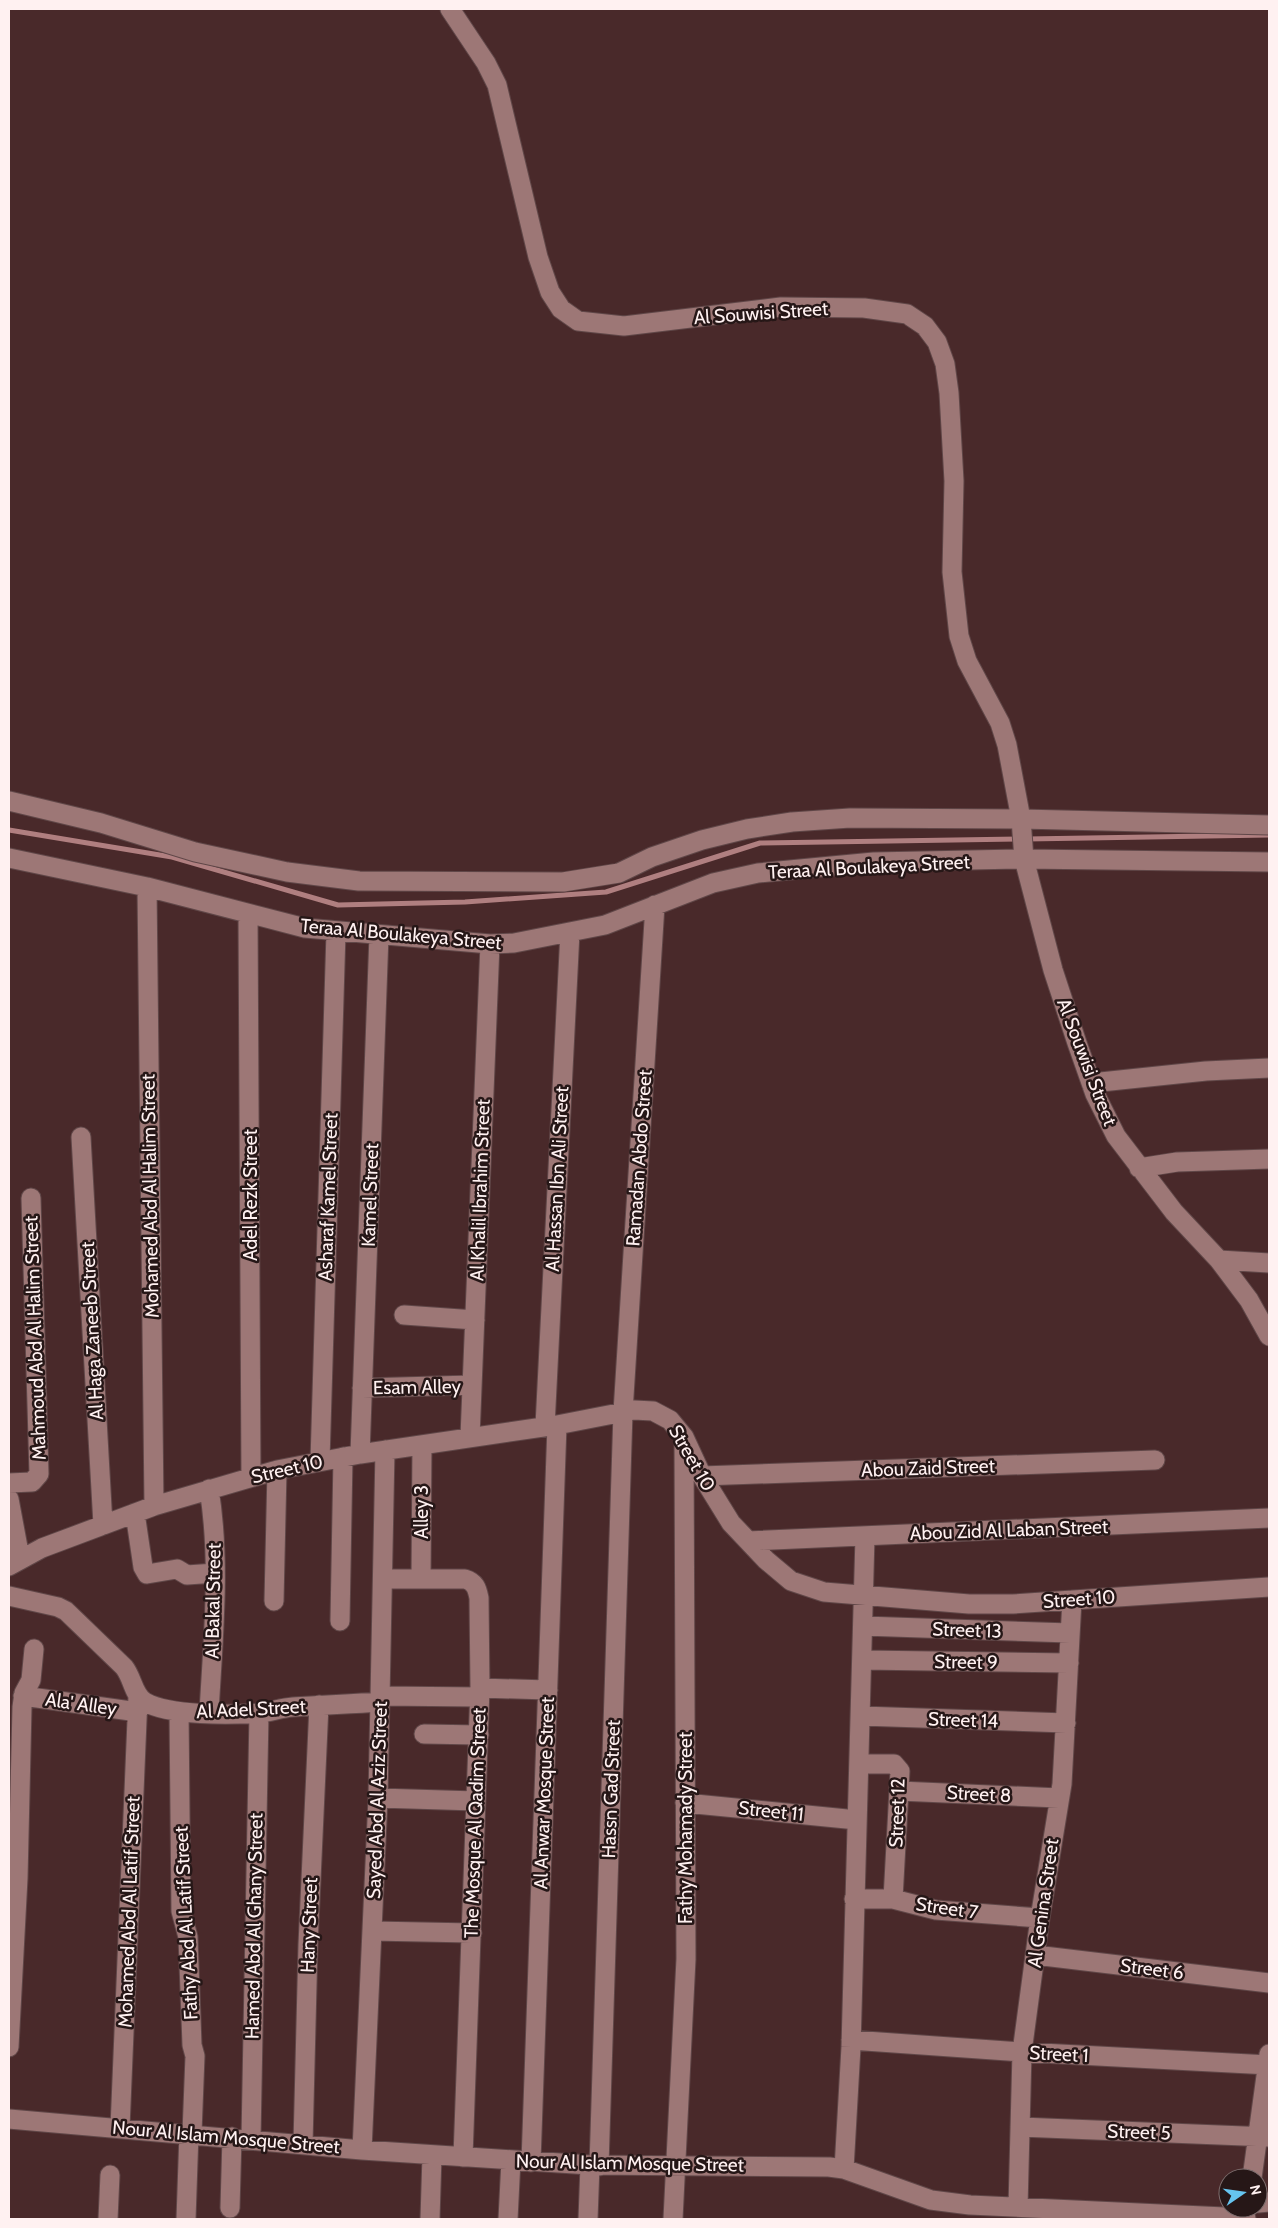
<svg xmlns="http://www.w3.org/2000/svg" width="1278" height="2228" viewBox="0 0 1278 2228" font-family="Cabin,sans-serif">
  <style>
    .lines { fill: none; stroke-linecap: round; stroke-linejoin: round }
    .stream { stroke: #b07f80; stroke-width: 5 }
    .minor-casing { stroke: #604748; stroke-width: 21 }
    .minor { stroke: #9d7776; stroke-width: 19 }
    .labels { text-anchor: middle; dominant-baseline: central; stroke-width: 5; stroke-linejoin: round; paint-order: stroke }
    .street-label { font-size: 19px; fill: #fff1f1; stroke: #261717 }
  </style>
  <rect width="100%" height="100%" fill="#49292a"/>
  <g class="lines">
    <path class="stream" d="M9 830 172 857 338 905 465 902 606 892 760 843 1019 839
      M1027 839 1269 835"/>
    <defs>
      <path id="minor" d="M450 9 486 63 497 85 538 257 550 292 561 309 578 321 624 326 781 307 864 308 907 314 925 326 937 342 945 364 949 393 954 481 952 572 959 636 967 661 1000 723 1007 745 1021 819 1024 859 1053 970 1077 1043 1095 1094 1116 1136 1174 1212 1219 1260 1249 1300 1269 1336
        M9 801 101 823 195 852 287 872 359 881 563 882 619 873 652 857 702 840 747 829 792 822 850 818 1021 819 1269 825
        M9 858 147 887 305 928 490 944 514 943 605 925 713 883 758 873 874 862 1024 859 1269 862
        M147 887 154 1506
        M248 914 251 1477
        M1091 1083 1206 1071 1269 1068
        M81 1137 103 1525
        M1139 1168 1177 1162 1269 1159
        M1219 1260 1269 1263
        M404 1315 475 1320
        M362 1388 472 1385
        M545 1426 570 932
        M470 1437 490 944
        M360 1454 379 935
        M320 1461 336 932
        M702 1476 1155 1460
        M9 1483 32 1482 39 1474 31 1198
        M209 1489C221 1562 213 1639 209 1712
        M9 1499 20 1558
        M135 1513 143 1567 147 1574 177 1569 187 1575 215 1573
        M748 1541 1269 1518
        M9 1566 42 1548 154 1506 277 1470 360 1454 557 1425 634 1410 653 1411 670 1420 684 1437 702 1476 731 1523 766 1560 791 1581 824 1592 969 1604H1013L1269 1587
        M383 1579H465C475 1582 477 1588 479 1598L480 1688 463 2157
        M421 1579 422 1445
        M9 1596 58 1607 66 1611 124 1667C133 1678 133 1695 145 1702 170 1716 230 1715 259 1713 270 1712 281 1708 293 1707 322 1705 351 1704 380 1702
        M274 1601 277 1470
        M340 1621 343 1457
        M863 1626 1070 1633
        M863 1660 1069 1663
        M480 1688 548 1690
        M23 1696 138 1712
        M381 1696 480 1697
        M179 1712 181 1911 188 1937 192 2045 195 2056 192 2133
        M861 1716 1066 1723
        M424 1734 479 1735
        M859 1764H894L900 1771 893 1899
        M899 1791 1059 1798
        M378 1798 476 1801
        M685 1803 857 1820
        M854 1899H893L936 1910 1040 1918
        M372 1931 472 1933
        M1035 1955 1269 1983
        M851 2040 1022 2052 1269 2065
        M9 2047 18 1878 22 1707 24 1693 31 1680 34 1649
        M9 2119 362 2150 590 2165 829 2167 844 2169 931 2200 970 2205 1246 2218
        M1020 2127 1269 2137
        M120 2128 138 1696
        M251 2139 259 1713
        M303 2144 308 1945 319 1705
        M362 2150 378 1798 385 1450
        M531 2162 557 1425
        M599 2166 623 1412 655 905
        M844 2169 851 2047 865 1536
        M1252 2178 1269 2054
        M1258 2203 1269 2202
        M1018 2207 1022 2052 1040 1918 1062 1784 1072 1600
        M230 2208 232 2137
        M108 2219 110 2175
        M186 2219 189 2133
        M430 2219 432 2155
        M508 2219 511 2160
        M588 2219 590 2165
        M673 2219 686 1959 684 1443"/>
    </defs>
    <use href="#minor" class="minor-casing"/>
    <use href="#minor" class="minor"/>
  </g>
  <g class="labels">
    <g class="street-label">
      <text transform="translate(761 313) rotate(-4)">Al Souwisi Street</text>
      <text transform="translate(869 867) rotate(-3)">Teraa Al Boulakeya Street</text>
      <text transform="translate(401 934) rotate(5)">Teraa Al Boulakeya Street</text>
      <text transform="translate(1087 1062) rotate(69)">Al Souwisi Street</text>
      <text transform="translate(639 1158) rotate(-86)">Ramadan Abdo Street</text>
      <text transform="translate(557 1179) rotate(-87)">Al Hassan Ibn Ali Street</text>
      <text transform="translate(480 1190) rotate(-88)">Al Khalil Ibrahim Street</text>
      <text transform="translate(250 1195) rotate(-90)">Adel Rezk Street</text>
      <text transform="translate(370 1195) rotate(-88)">Kamel Street</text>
      <text transform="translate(150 1196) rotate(-91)">Mohamed Abd Al Halim Street</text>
      <text transform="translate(328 1197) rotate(-88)">Asharaf Kamel Street</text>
      <text transform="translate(92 1331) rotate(-93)">Al Haga Zaneeb Street</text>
      <text transform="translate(35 1338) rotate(-92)">Mahmoud Abd Al Halim Street</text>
      <text transform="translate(417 1387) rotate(-1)">Esam Alley</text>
      <text transform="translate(692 1458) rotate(60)">Street 10</text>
      <text transform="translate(928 1468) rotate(-2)">Abou Zaid Street</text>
      <text transform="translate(287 1469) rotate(-13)">Street 10</text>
      <text transform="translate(421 1512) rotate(-90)">Alley 3</text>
      <text transform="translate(1009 1530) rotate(-2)">Abou Zid Al Laban Street</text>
      <text transform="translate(1079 1599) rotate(-4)">Street 10</text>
      <text transform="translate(213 1601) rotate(-89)">Al Bakal Street</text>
      <text transform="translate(967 1630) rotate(2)">Street 13</text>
      <text transform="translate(966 1662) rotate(1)">Street 9</text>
      <text transform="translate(81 1704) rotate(8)">Ala' Alley</text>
      <text transform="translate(251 1709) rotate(-3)">Al Adel Street</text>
      <text transform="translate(963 1720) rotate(2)">Street 14</text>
      <text transform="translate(611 1789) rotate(-88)">Hassn Gad Street</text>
      <text transform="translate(544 1793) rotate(-88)">Al Anwar Mosque Street</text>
      <text transform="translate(979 1794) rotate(3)">Street 8</text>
      <text transform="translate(377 1800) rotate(-88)">Sayed Abd Al Aziz Street</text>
      <text transform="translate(771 1811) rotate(6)">Street 11</text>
      <text transform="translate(897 1813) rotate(-88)">Street 12</text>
      <text transform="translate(475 1823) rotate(-88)">The Mosque Al Qadim Street</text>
      <text transform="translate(685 1828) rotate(-90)">Fathy Mohamady Street</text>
      <text transform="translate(1043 1903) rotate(-82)">Al Genina Street</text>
      <text transform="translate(947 1908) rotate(8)">Street 7</text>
      <text transform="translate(129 1912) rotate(-88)">Mohamed Abd Al Latif Street</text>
      <text transform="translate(186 1923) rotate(-93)">Fathy Abd Al Latif Street</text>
      <text transform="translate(309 1925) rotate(-88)">Hany Street</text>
      <text transform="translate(254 1926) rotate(-89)">Hamed Abd Al Ghany Street</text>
      <text transform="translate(1152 1969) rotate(7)">Street 6</text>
      <text transform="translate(1059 2054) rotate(3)">Street 1</text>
      <text transform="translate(1139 2132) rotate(2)">Street 5</text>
      <text transform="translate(226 2137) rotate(5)">Nour Al Islam Mosque Street</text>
      <text transform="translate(630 2163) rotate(1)">Nour Al Islam Mosque Street</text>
    </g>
  </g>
  <rect width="1278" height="2228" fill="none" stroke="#fff1f1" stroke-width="20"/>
  <g transform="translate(1243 2193) rotate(77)"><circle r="24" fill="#261717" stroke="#7d6e6e"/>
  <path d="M0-4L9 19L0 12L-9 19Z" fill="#66c4ef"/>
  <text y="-8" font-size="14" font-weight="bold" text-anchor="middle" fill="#fff1f1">N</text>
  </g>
</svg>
